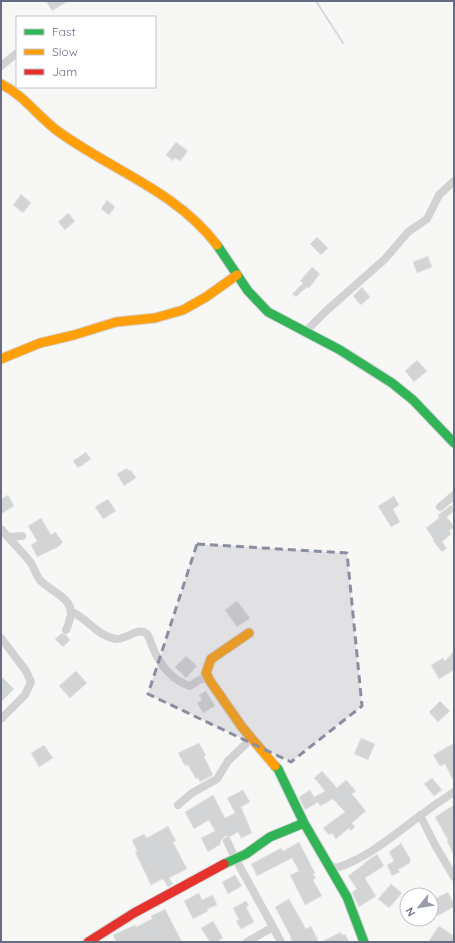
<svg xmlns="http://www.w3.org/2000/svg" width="455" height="943" viewBox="0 0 455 943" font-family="Quicksand,sans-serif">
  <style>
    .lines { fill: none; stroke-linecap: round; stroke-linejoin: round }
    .stream { stroke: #d5d8dd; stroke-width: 2 }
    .building { fill: #d3d4d5; stroke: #e6e6e6 }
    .fast-casing { stroke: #d3d4d6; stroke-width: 11 }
    .slow-casing { stroke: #d3d4d6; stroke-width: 11 }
    .jam-casing { stroke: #d3d4d6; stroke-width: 11 }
    .street { stroke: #d2d2d4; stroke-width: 8 }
    .fast { stroke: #30b455; stroke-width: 9 }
    .slow { stroke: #ff9f0a; stroke-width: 9 }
    .jam { stroke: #e5322d; stroke-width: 9 }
    .marked { fill: #8a8ea1; fill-opacity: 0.2; stroke: #8a8ea1; stroke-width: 3; stroke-dasharray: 8 5; stroke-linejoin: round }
  </style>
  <rect width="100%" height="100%" fill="#f7f7f6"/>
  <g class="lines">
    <path class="stream" d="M316 1 343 43"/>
  </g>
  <path class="building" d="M46 1H68L52 11Z
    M176 142 188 151 180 161 175 158 173 161 166 155Z
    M21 194 31 203 23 213 13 205Z
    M107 200 115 207 109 215 101 209Z
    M68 213 75 221 65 230 58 222Z
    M317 237 328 248 321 255 310 244Z
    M428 256 432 267 417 273 413 262Z
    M312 267 320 274 309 288 307 287 296 297 292 294 303 283 300 281Z
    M362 287 370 297 361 305 353 296Z
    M417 360 427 371 414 382 405 371Z
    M86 452 91 459 78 468 73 461Z
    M127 468 129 471 131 470 136 478 124 486 117 474Z
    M8 495 14 506 1 514V499Z
    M394 496 399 505 393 509 400 522 391 527 378 506Z
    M108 499 116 511 103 519 95 507Z
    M451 505 454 509V511L447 517 454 527 449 531 451 534 442 542 447 548 442 552 433 541 434 540 426 528 439 518 438 515Z
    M41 518 51 535 55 532 63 542 58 547 37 557 31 545 37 541 28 526Z
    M237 601 250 618 237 627 225 610Z
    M62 633 66 635 70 640 63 647 55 639Z
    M454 651V670L439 679 431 665 443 658 445 661Z
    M186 656 197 666 186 678 175 667Z
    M76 671 87 683 70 698 59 686Z
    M1 676 14 689 1 702Z
    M206 691 215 706 203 713 197 703 202 700 199 695Z
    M440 701 450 711 438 722 429 712Z
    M361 738 375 744 368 760 354 754Z
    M199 743 206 755 204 756 213 775 200 782 198 778 196 779 188 765 185 766 178 753Z
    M454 743V782L445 764 440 766 433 755Z
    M44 745 53 758 39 767 31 753Z
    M322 771 337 788 346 780 356 791 352 794 366 811 352 823 355 827 351 831 349 828 336 839 332 833 329 835 323 828 345 812 333 799 320 806 318 802 305 810 299 797 310 790 314 797 325 791 314 778Z
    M432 778 442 790 434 796 424 784Z
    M243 790 250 802 241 807 252 833 241 838 238 832 230 837 225 836 220 842 221 844 208 852 201 838 215 831 209 820 194 829 185 812 213 795 225 818 235 813 227 798Z
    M454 805V856L447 841 448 840 435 817Z
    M168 826 176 841 173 842 187 869 169 878 173 884 168 887 163 879 151 885 135 852 137 851 132 840 144 834 147 838Z
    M299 842 315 873 313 874 316 878 313 880 322 896 305 905 290 875 299 871 292 858 257 876 251 864 281 848 283 851Z
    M401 843 411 860 409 862 410 863 398 870 400 872 392 876 387 865 394 861 389 852Z
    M377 854 384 866 365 878 376 896 359 907 352 892 357 889 348 876 364 864V863Z
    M235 875 242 886 228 894 222 882Z
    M391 884 402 893 389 908 378 899Z
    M448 892 454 904V907L437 916 431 903 434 902 433 900Z
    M199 893 202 900 213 895 217 905 207 909 208 911 193 919 184 901Z
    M289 899 306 929 311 926 318 940 315 942H293L290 938 291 937 275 907Z
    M246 901 249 906 246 907 254 922 241 929 236 921 239 920 233 908Z
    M165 909 182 942H116L113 935 135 925 136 927 152 919 151 916Z
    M213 921 223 938 217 942H210L201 928Z
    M439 926 454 936V942H428Z
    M341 932 342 935 345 934 349 942H321Z"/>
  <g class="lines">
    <defs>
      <path id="fast" d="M217 245 248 291 268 312 340 350 392 383 413 400 454 443
        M275 766 278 769 304 823 347 897 364 942
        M224 864 246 854 270 837 304 823"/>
      <path id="slow" d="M1 84C24 95 38 117 59 132 113 171 176 191 217 245
        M1 359 40 343 74 335 116 322 155 318 183 310 206 297 237 275
        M249 633 211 659 206 673 210 681 242 727 275 766"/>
      <path id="jam" d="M88 942 134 913 224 864"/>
    </defs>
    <use href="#fast" class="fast-casing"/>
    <use href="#slow" class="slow-casing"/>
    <use href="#jam" class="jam-casing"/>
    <path class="street" d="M1 66 17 53
      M305 332 326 311 385 259 408 232 427 219 439 195 454 181
      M440 507 454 495
      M1 529 8 537 22 536
      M8 537C16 546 24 554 31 563 34 568 36 575 40 580 50 592 76 598 70 618 69 623 68 626 66 630
      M72 612C90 620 95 635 116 639 126 640 138 626 147 634 150 638 151 644 153 648 160 665 172 680 190 686L199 680 208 677
      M1 638 26 671 31 682 25 695 1 719
      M178 805 192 793 217 779 228 761 251 739
      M420 815 435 845 454 877
      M227 841 235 858 273 927 247 942
      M329 865 336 868C365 859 389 839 413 821 426 811 440 801 454 792
      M273 927 281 942"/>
    <use href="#fast" class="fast"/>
    <use href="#slow" class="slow"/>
    <use href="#jam" class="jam"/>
  </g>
  <path class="marked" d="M197 544 347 553 362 706 291 762 148 694Z"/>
  <rect width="455" height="943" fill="none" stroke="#676c86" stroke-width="4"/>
  <rect x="16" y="16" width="140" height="72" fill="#ffffff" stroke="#c2c4cf"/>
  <rect x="24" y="29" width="20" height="6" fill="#30b455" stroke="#c2c4cf"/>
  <text x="52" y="36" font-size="12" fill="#676c86">Fast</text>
  <rect x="24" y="49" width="20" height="6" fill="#ff9f0a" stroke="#c2c4cf"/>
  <text x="52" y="56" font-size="12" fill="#676c86">Slow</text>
  <rect x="24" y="69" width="20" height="6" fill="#e5322d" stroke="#c2c4cf"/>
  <text x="52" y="76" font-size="12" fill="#676c86">Jam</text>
  <g transform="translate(419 907) rotate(240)"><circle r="19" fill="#ffffff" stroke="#c2c4cf"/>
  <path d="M0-3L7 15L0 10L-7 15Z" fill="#999dad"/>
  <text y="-6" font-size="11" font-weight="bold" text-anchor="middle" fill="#676c86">N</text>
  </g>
</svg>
